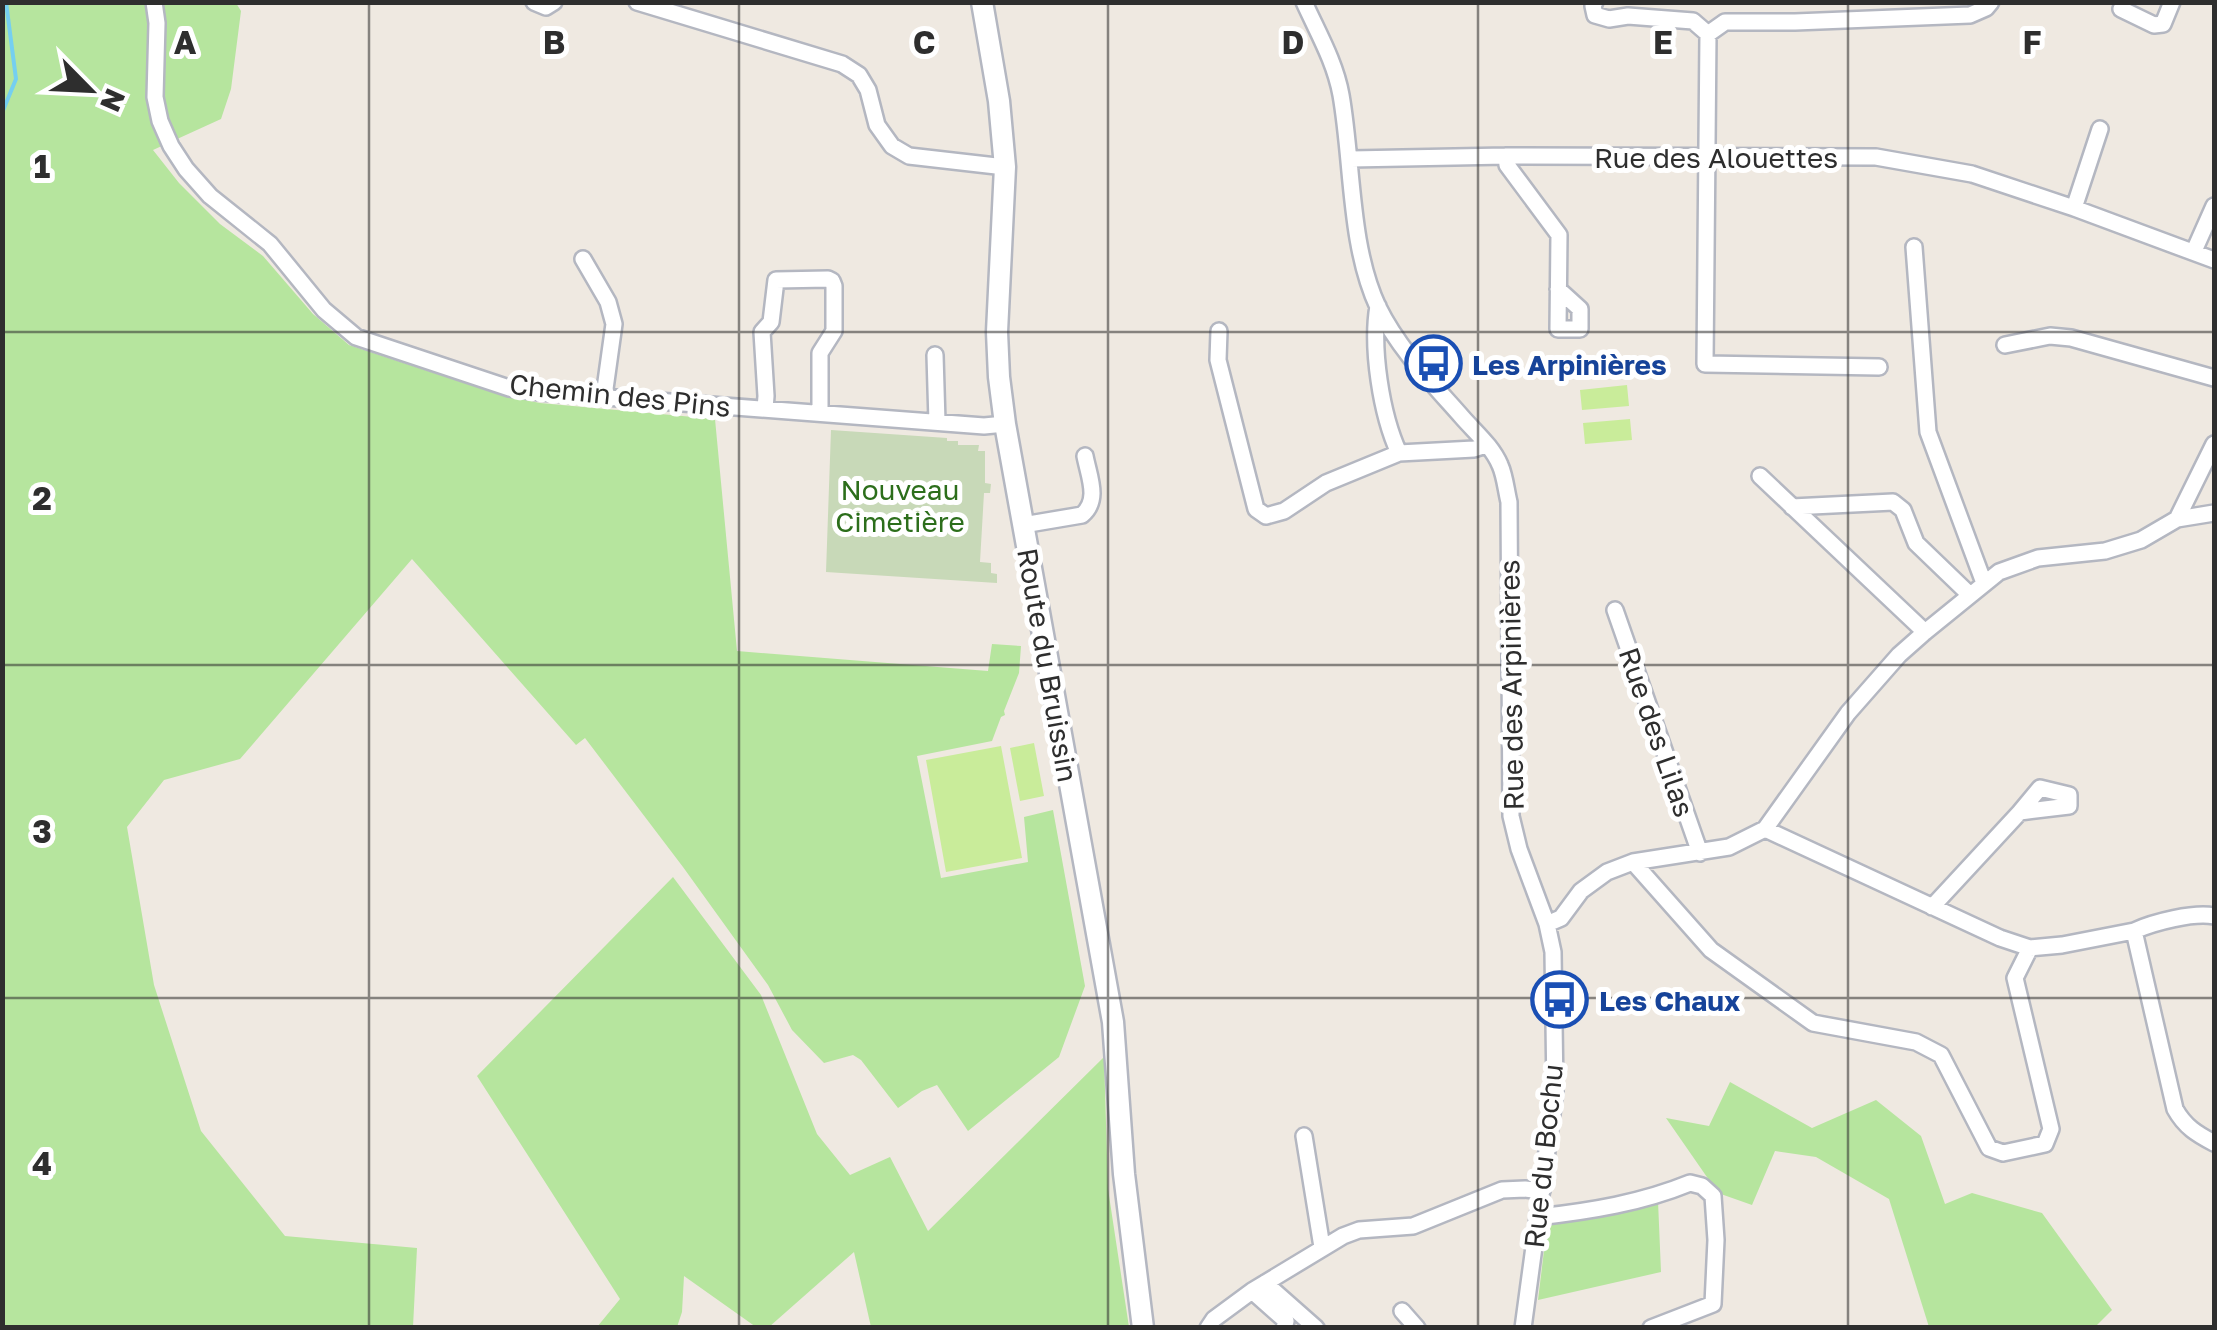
<svg xmlns="http://www.w3.org/2000/svg" width="2217" height="1330" viewBox="0 0 2217 1330" font-family="'Golos Text',sans-serif">
  <style>
    .green { fill: #b6e59e }
    .cemetery { fill: #c8d9b8 }
    .pitch { fill: #c9ec9a }
    .lines { fill: none; stroke-linecap: round; stroke-linejoin: round }
    .stream { stroke: #75cff0; stroke-width: 4 }
    .street-casing { stroke: #b4b7c1; stroke-width: 20 }
    .secondary-casing { stroke: #b4b7c1; stroke-width: 25 }
    .street { stroke: #fff; stroke-width: 15 }
    .secondary { stroke: #fff; stroke-width: 20 }
    .grid { fill: none; stroke: #2e2e2e; stroke-width: 2.5; stroke-opacity: 0.55 }
    .labels { text-anchor: middle; dominant-baseline: central; stroke-width: 10; stroke-linejoin: round; paint-order: stroke }
    .street-label { font-size: 28px; fill: #2e2e2e; stroke: #fff }
    .transit-label { font-size: 28px; font-weight: bold; fill: #164399; stroke: #fff; text-anchor: start }
    .park-label { font-size: 28px; fill: #2c6e1b; stroke: #fff }
    .grid-label { font-size: 32px; text-anchor: middle; font-weight: bold; fill: #2e2e2e; stroke: #fff; stroke-width: 10; stroke-linejoin: round; paint-order: stroke }
  </style>
  <rect width="100%" height="100%" fill="#efe9e1"/>
  <path class="green" d="M3 3H236L241 11 231 89 221 119 153 150 179 183 220 224 263 256 313 314 349 345 501 395 540 403 715 419 737 651 988 671 992 644 1021 646 1019 673 1004 711 1005 715 1001 717 992 741 917 756 941 878 1028 862 1024 817 1053 810 1085 986 1059 1057 968 1131 937 1085 922 1091 898 1108 861 1060 853 1055 824 1063 792 1030 768 985 683 867 585 738 576 745 412 559 240 759 164 780 127 827 154 985 201 1131 285 1236 417 1248 413 1327 3 1328Z
    M673 877 761 995 817 1134 850 1175 890 1157 928 1231 1104 1057 1108 1189 1129 1327H871L854 1252 769 1327H756L684 1276 682 1312 677 1327H597L620 1299 477 1076Z
    M1730 1082 1812 1128 1876 1100 1921 1136 1945 1204 1972 1193 2042 1213 2112 1310 2095 1327H1929L1889 1199 1816 1157 1775 1151 1752 1205 1718 1193 1666 1118 1709 1126Z
    M1658 1201 1661 1272 1538 1300 1547 1226 1556 1221Z"/>
  <path class="cemetery" d="M831 430 947 438V441H958V445H979L978 451H985V483L991 484 990 493H984L980 562 991 563V573L997 574V583L826 572Z"/>
  <path class="pitch" d="M1627 385 1629 406 1582 410 1580 390Z
    M1630 419 1632 440 1585 444 1583 423Z
    M1034 743 1044 796 1020 801 1010 748Z
    M1001 746 1022 858 946 872 926 760Z"/>
  <g class="lines">
    <path class="stream" d="M2 113 16 79 6 2"/>
    <defs>
      <path id="street" d="M154 2 157 23 155 97 160 121 171 146 186 169 210 196 270 244 324 310 356 337 509 388 540 392 984 426 1005 424
        M534 2 546 7 554 2
        M637 2 842 64 859 75 868 90 877 125 892 146 909 156 1005 167
        M1304 2C1318 33 1335 62 1341 95 1353 163 1349 245 1378 307 1398 348 1432 383 1462 417 1475 432 1492 446 1500 465 1505 476 1506 490 1509 502L1511 816 1519 849 1547 924 1553 952 1555 1092 1523 1328
        M1595 2 1593 6 1595 15 1609 19 1628 16 1693 21 1708 34
        M2121 9 2154 25 2163 24 2172 2
        M1506 156 1507 165 1559 235 1558 329H1580V309L1558 289
        M1351 159 1506 156 1876 157 1972 174 2074 208 2214 260
        M2074 208 2100 129
        M1914 247 1928 432 1984 583
        M2194 251 2214 206
        M583 259 608 302 614 324 604 396
        M1378 306C1371 348 1381 414 1399 453L1474 449 1486 445
        M1219 331 1218 360 1256 509 1266 516 1284 511 1326 483 1399 453
        M2005 345 2050 336 2071 338 2214 378
        M935 355 937 422
        M1879 367 1705 364 1708 34 1725 22H1795L1970 15 1986 8 1991 2
        M765 409 766 396 762 332 771 322 776 280 828 279 832 281 834 286V331L820 353V413
        M1760 476 1925 632
        M1792 507 1893 502 1903 510 1916 543 1970 595
        M2177 519 2214 513
        M1023 525 1082 515C1100 500 1089 477 1085 456
        M1615 610 1700 853
        M1765 829 2000 938 2030 948 2062 945 2134 931 2175 1109C2185 1127 2197 1134 2214 1143
        M1633 862 1711 950 1813 1023 1916 1042 1941 1055 1989 1148 2003 1153 2045 1144 2051 1129 2015 978 2030 948
        M1932 907 2020 812 2069 806V795L2040 788 2020 812
        M1547 924 1561 918 1581 891 1607 872 1633 862 1729 847 1765 829 1848 713 1899 655 1925 632 1999 572 2038 558 2105 551 2141 540 2177 519 2214 444
        M2134 931C2154 922 2194 912 2214 916
        M1304 1136 1322 1247
        M1538 1217C1591 1211 1641 1203 1690 1183L1702 1186 1713 1196 1716 1240 1713 1304 1651 1328
        M1265 1283 1316 1328
        M1252 1291 1286 1321 1284 1328
        M1402 1311 1417 1328
        M1208 1328 1214 1319 1252 1291 1343 1236 1359 1230 1413 1226 1502 1190 1525 1189 1542 1191"/>
      <path id="secondary" d="M982 2 999 101 1005 167 997 332 999 377 1005 424 1113 1022 1124 1174 1143 1328"/>
    </defs>
    <use href="#street" class="street-casing"/>
    <use href="#secondary" class="secondary-casing"/>
    <use href="#street" class="street"/>
    <use href="#secondary" class="secondary"/>
  </g>
  <path class="grid" d="M369 2V1328M739 2V1328M1108 2V1328M1478 2V1328M1848 2V1328M2 332H2214M2 665H2214M2 998H2214"/>
  <defs>
    <symbol id="bus-ring" viewBox="-11 -11 22 22"><circle r="9.5" fill="#fff" stroke="#1a4fb4" stroke-width="1.5"/><path d="M-5-6H5V4H4V6H2V4H-2V6H-4V4H-5ZM-3.5-4V0h7V-4ZM-3.5 1.2v1.5H-2V1.2ZM2 1.2v1.5H3.5V1.2Z" fill="#1a4fb4"/></symbol>
  </defs>
  <g fill-rule="evenodd">
    <use href="#bus-ring" x="1402" y="332" width="63" height="63"/>
    <use href="#bus-ring" x="1528" y="968" width="63" height="63"/>
  </g>
  <g class="labels">
    <g class="street-label">
      <text x="1716" y="157">Rue des Alouettes</text>
      <text transform="translate(620 395) rotate(6)">Chemin des Pins</text>
      <text transform="translate(1048 665) rotate(80)">Route du Bruissin</text>
      <text transform="translate(1511 685) rotate(-91)">Rue des Arpinières</text>
      <text transform="translate(1657 732) rotate(71)">Rue des Lilas</text>
      <text transform="translate(1543 1156) rotate(-84)">Rue du Bochu</text>
    </g>
    <g class="transit-label">
      <text x="1472" y="364">Les Arpinières</text>
      <text x="1599" y="1000">Les Chaux</text>
    </g>
    <g class="park-label">
      <text x="900" y="489">Nouveau<tspan x="900" dy="32">Cimetière</tspan></text>
    </g>
  </g>
  <g class="grid-label">
    <text x="185" y="54">A</text>
    <text x="554" y="54">B</text>
    <text x="924" y="54">C</text>
    <text x="1293" y="54">D</text>
    <text x="1663" y="54">E</text>
    <text x="2032" y="54">F</text>
    <text x="42" y="178">1</text>
    <text x="42" y="510">2</text>
    <text x="42" y="843">3</text>
    <text x="42" y="1175">4</text>
  </g>
  <rect width="2217" height="1330" fill="none" stroke="#2e2e2e" stroke-width="10"/>
  <g transform="translate(90 90) rotate(114)" stroke="#ffffff" stroke-width="8" paint-order="stroke">
  <path d="M0-8L18 38L0 25L-18 38Z" fill="#2e2e2e"/>
  <text y="-15" font-size="28" font-weight="bold" text-anchor="middle" fill="#2e2e2e">N</text>
  </g>
</svg>
